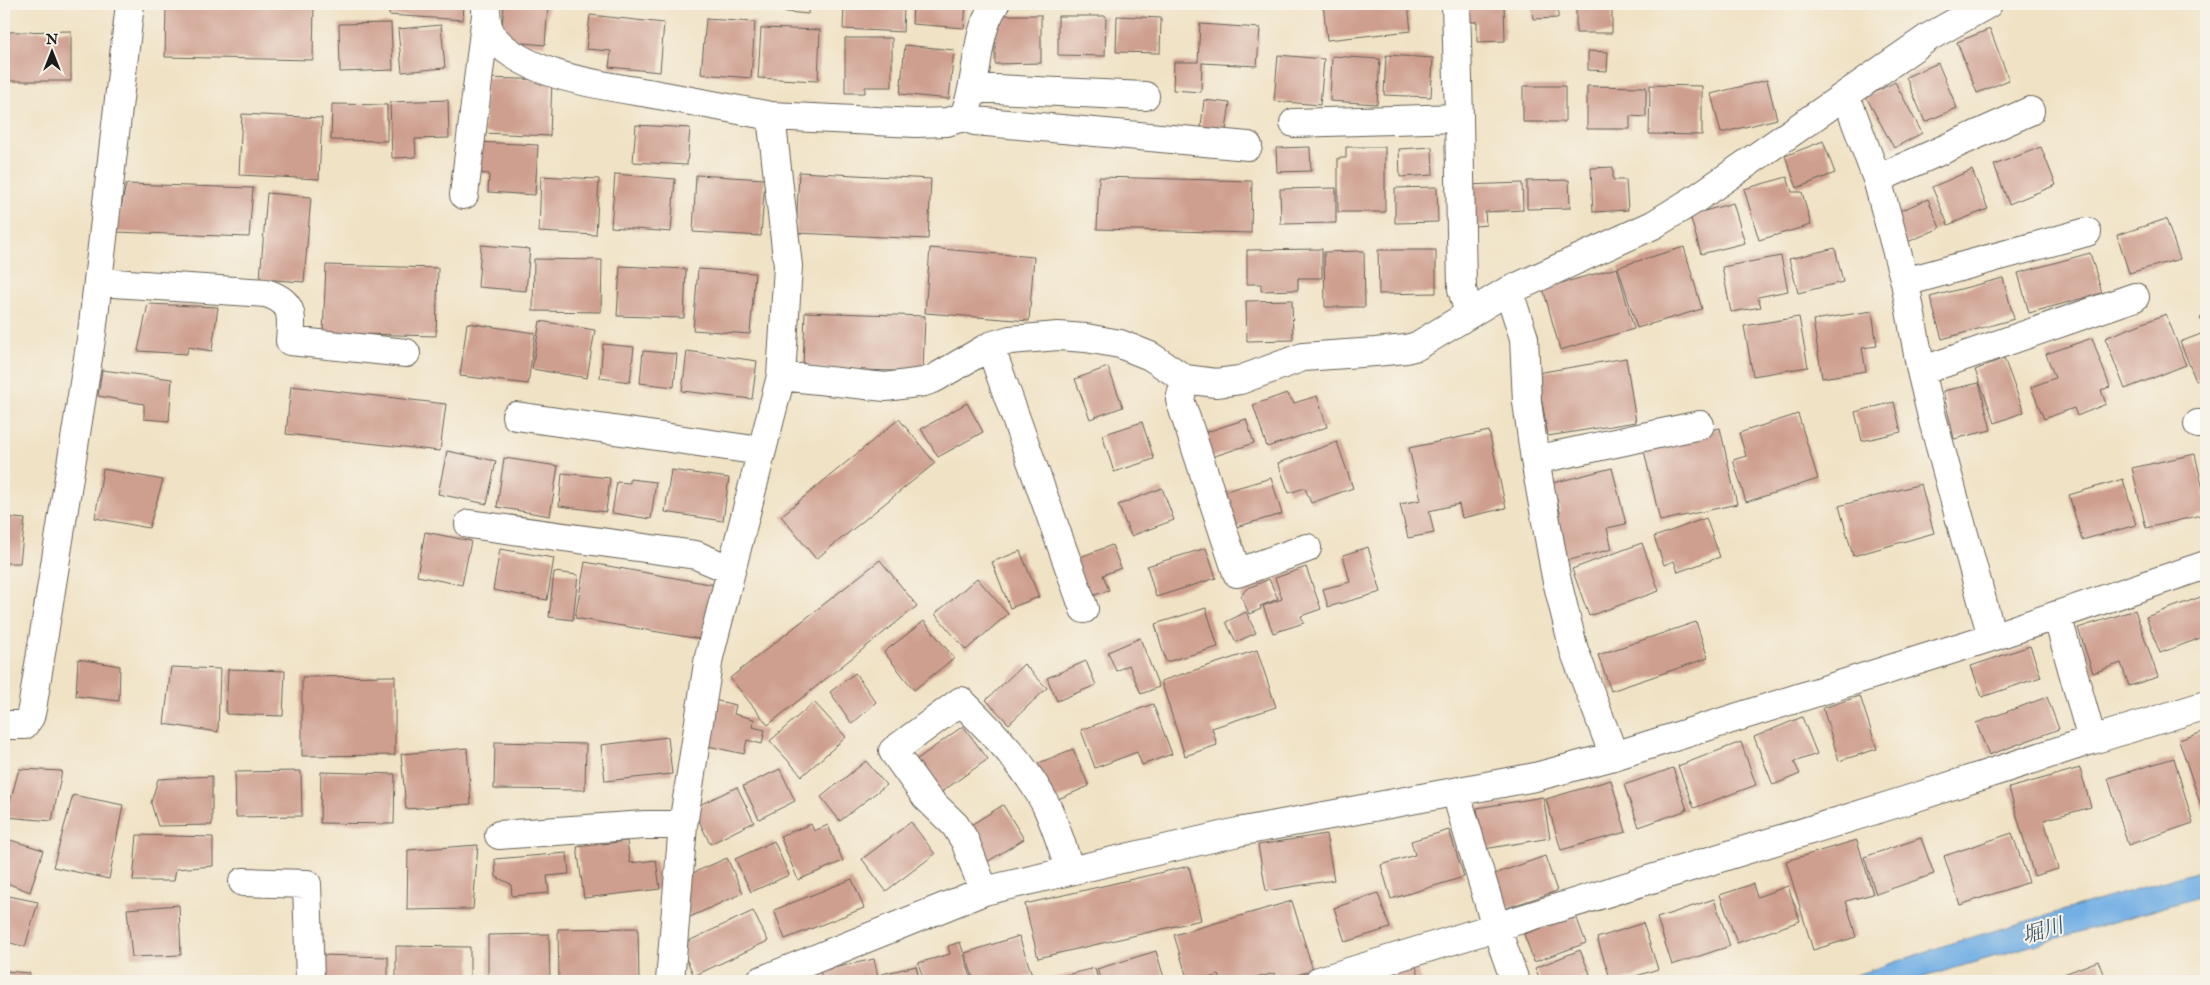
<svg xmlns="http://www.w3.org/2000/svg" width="2210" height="985" viewBox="0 0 2210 985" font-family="'IM FELL English','Noto Serif JP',serif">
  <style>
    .water { fill: #72afe4; stroke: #476680 }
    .building { fill: #ce9e8e }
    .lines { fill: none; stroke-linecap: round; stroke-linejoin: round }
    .minor-casing { stroke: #666157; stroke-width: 30 }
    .minor { stroke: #fff; stroke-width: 28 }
    .labels { text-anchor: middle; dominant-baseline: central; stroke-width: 4; stroke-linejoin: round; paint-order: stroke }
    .water-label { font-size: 21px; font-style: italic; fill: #3e576c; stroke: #f7f3e8 }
  </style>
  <rect width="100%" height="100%" fill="#f7f3e8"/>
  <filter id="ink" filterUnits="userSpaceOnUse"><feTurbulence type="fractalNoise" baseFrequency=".02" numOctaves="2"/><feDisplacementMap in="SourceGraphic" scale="10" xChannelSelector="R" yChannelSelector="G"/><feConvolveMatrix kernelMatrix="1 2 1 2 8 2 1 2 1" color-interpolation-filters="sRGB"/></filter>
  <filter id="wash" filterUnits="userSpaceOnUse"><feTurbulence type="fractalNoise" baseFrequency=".0096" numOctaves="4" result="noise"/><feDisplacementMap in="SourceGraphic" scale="20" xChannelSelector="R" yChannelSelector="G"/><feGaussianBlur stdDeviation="1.12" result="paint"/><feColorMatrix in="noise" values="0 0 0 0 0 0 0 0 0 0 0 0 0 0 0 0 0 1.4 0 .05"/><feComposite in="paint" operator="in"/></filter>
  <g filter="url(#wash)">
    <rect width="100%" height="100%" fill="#f0e2c5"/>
    <path class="water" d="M2206 869V895L1910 981H1838L1952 943Z"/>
    <g id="blocks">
      <path class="building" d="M166 4H314L313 60 165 57Z
        M390 4H464L463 20 389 15Z
        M504 4 548 6 545 45 501 41Z
        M767 4H809L808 14 767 10Z
        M844 4H904L903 32 843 29Z
        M913 4H966L964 28 912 24Z
        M1323 4H1408L1411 31 1327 40Z
        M1463 4H1504L1505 41 1477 42V22H1464Z
        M1514 4H1558V18L1533 19 1532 6H1514Z
        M1576 4H1612V33H1576Z
        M590 15 664 23 660 72 609 67 611 51 586 49Z
        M995 15H1041V63L995 64Z
        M1058 16H1106L1105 56 1058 55Z
        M1117 16 1161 18 1160 53 1116 52Z
        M706 19 755 22 751 78 701 74Z
        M391 23 393 70 340 72 339 24Z
        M1200 24 1260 28 1257 66 1202 63 1201 92 1173 90 1174 62H1198Z
        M441 25 445 68 402 72 398 29Z
        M761 28 820 30 818 81 758 78Z
        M1990 29 2009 80 1977 93 1957 42Z
        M71 31V81H4V32Z
        M845 38H892V87H865V93H845Z
        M905 45 954 50 949 99 900 94Z
        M1588 51 1608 52 1607 71 1588 70Z
        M1278 55 1324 59 1320 105 1274 101Z
        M1386 55 1433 58 1431 97 1384 95Z
        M1332 56 1380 59 1377 104 1330 101Z
        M1938 63 1957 108 1925 122 1906 77Z
        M486 78 552 80 550 136 484 133Z
        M1767 80 1777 119 1721 133 1711 94Z
        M1895 82 1922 133 1894 148 1866 97Z
        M1650 85 1702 86V135L1649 134Z
        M1523 86H1565V122H1523Z
        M1587 86 1646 87V117L1630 116V129H1587Z
        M448 100 449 138 415 139 416 157 392 158 390 102Z
        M1204 100 1230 103 1226 130 1201 127Z
        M332 104 387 105V141L331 140Z
        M242 114 322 118 319 179 239 175Z
        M636 125 690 128 687 165 633 162Z
        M1823 141 1835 173 1797 188 1785 156Z
        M478 142 538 145 535 195 488 192 489 174 476 173Z
        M1310 147 1311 171 1277 172 1276 148Z
        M1346 147H1385V212H1338V158H1346Z
        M1432 147 1433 175 1400 177 1399 149Z
        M2041 147 2056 185 2009 204 1994 165Z
        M1613 167V180H1626L1628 210 1593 212 1591 168Z
        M1972 170 1988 209 1948 225 1932 187Z
        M799 172 931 179 928 239 796 233Z
        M615 174 675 179 671 232 611 227Z
        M696 175 765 179 761 236 693 232Z
        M541 176 599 179 596 235 539 232Z
        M1099 177 1252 181 1251 233 1097 229Z
        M1787 177 1792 192H1802L1811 225 1759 240 1744 189Z
        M1569 180 1570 208 1527 209V181Z
        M1522 183 1523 210 1485 212 1486 225 1466 227 1465 185Z
        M126 184 253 188 249 237 116 232Z
        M1437 187 1438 222 1395 223V188Z
        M1336 188V223L1281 224 1280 189Z
        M267 193 311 197 304 282 260 279Z
        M1928 199 1940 228 1903 244 1890 215Z
        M1733 203 1745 243 1701 254 1690 215Z
        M2166 219 2180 259 2129 273 2117 235Z
        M481 245 530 249 526 291 478 287Z
        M1684 247 1702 309 1637 328 1618 267Z
        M930 248 1034 257 1029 321 925 313Z
        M1835 248 1843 282 1798 293 1789 259Z
        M1322 249V278H1298V290L1261 291V284H1247V250Z
        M1378 250H1436V293L1379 294Z
        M1364 251 1365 307H1325L1324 252Z
        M2090 253 2102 293 2029 313 2018 273Z
        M1781 256 1788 291 1758 297 1761 307 1731 312 1722 267Z
        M534 259 602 260 601 312 533 311Z
        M326 265 438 268 436 336 323 333Z
        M620 266 686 269 684 318 617 316Z
        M1617 268 1634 329 1560 350 1543 288Z
        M698 269 755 273 750 334 693 330Z
        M2003 278 2014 319 1942 339 1930 297Z
        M1292 300 1293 340 1247 341 1246 301Z
        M148 304 218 307 212 351 188 347 187 354 138 351Z
        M1872 311 1877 346 1862 348 1866 371 1822 378 1813 320Z
        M805 312 925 316 923 372 803 368Z
        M2166 314 2186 365 2125 389 2105 338Z
        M2206 315V376L2196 381 2180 342 2206 332 2200 318Z
        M1799 317 1808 367 1753 376 1744 326Z
        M540 321 595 330 587 378 532 369Z
        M467 323 535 333 528 384 460 376Z
        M2092 338 2110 387 2101 390 2106 404 2077 416 2074 408 2044 419 2031 387 2055 378 2046 354Z
        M603 344 634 347 630 382 600 378Z
        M643 351 677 354 674 387 640 383Z
        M687 351 757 361 752 399 682 391Z
        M1626 358 1636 422 1548 436 1537 373Z
        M2004 358 2024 412 1995 423 1975 370Z
        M1108 367 1123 407 1090 419 1075 379Z
        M102 370 172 379 169 421 144 419V404L98 396Z
        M1979 383 1991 430 1954 439 1943 391Z
        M291 386 446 404 440 451 286 434Z
        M1287 393 1294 403 1317 396 1327 427 1267 447 1253 405Z
        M1894 402 1901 432 1862 441 1855 412Z
        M967 403 983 432 938 457 921 429Z
        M1798 414 1818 479 1746 502 1733 460 1746 456 1739 433Z
        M899 419 935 463 816 559 781 516Z
        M1246 419 1254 443 1212 457 1204 433Z
        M1142 422 1154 459 1114 472 1102 435Z
        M1720 428 1737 504 1660 521 1643 446Z
        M1489 431 1506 508 1462 518 1459 504 1429 511 1434 533 1408 538 1400 504 1421 500 1409 448Z
        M1337 442 1353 488 1311 503 1305 488 1289 493 1278 463Z
        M447 451 496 461 487 504 438 494Z
        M2195 454 2206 503V514L2146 528 2132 468Z
        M504 458 558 466 550 516 497 507Z
        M1612 468 1626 524 1607 528 1612 549 1566 561 1554 513 1560 512 1553 483Z
        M103 469 163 480 149 528 95 518Z
        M671 470 729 478 723 521 665 512Z
        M562 473 610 478 606 512 559 506Z
        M1271 478 1282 514 1232 528 1222 492Z
        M630 479 656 482 651 519 612 513 617 482 630 483Z
        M2123 479 2136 525 2082 540 2069 495Z
        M1921 484 1934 533 1853 556 1839 506Z
        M1162 488 1174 520 1131 536 1118 505Z
        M4 517 25 519 20 563H4Z
        M1706 518 1720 557 1678 572 1674 561 1664 565 1654 537Z
        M425 532 471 541 462 585 417 576Z
        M1642 543 1659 591 1589 616 1572 569Z
        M1112 545 1121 568 1103 575 1109 590 1089 597 1075 559Z
        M1368 547 1381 592 1328 607 1323 589 1350 582 1343 555Z
        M1206 548 1216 578 1156 597 1147 566Z
        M500 549 554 558 547 600 493 590Z
        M1020 551 1039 597 1010 608 992 562Z
        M880 560 917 606 768 725 730 678Z
        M585 562 715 585 706 640 575 618Z
        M1306 567 1321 609 1301 616 1304 623 1273 633 1263 606 1282 599 1275 578Z
        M554 572 578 575 573 620 549 617Z
        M977 578 1008 614 966 650 935 614Z
        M1269 579 1278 599 1260 606 1261 609 1249 614 1241 596 1246 589Z
        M2206 595V636L2160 653 2146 617Z
        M1206 608 1218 647 1166 662 1155 624Z
        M2135 610 2158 677 2129 686 2121 663 2093 673 2078 628Z
        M1246 612 1256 633 1236 642 1226 622Z
        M924 621 954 658 914 690 884 652Z
        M1696 622 1708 658 1611 691 1598 655Z
        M1140 638 1159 687 1141 694 1129 665 1116 671 1108 652Z
        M2030 646 2041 677 1982 697 1971 666Z
        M1257 650 1276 707 1212 728 1217 745 1185 756 1161 681Z
        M78 659 120 666 119 701 76 696Z
        M1086 661 1096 685 1057 701 1047 678Z
        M1024 664 1047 688 1009 724 986 700Z
        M171 667 220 669 218 732 164 724Z
        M228 669 285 671 283 716 226 714Z
        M855 673 876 702 852 724 830 692Z
        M395 676V755L302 756V677Z
        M1860 696 1877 749 1839 761 1823 708Z
        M2047 697 2059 729 1989 755 1976 723Z
        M709 699 736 705 734 714 754 719 752 727 765 730 762 744 747 740 744 754 708 746Z
        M814 702 846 737 802 776 770 741Z
        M1153 704 1172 754 1142 765 1137 752 1095 768 1081 730Z
        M1802 717 1817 754 1794 762 1800 774 1773 785 1754 737Z
        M963 726 988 759 940 793 916 760Z
        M2206 731V807L2202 809 2179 740Z
        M668 737 672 774 605 781 601 745Z
        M495 742 586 744 585 790 494 789Z
        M1741 742 1756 785 1694 808 1678 766Z
        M467 748 471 804 406 809 401 754Z
        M1073 749 1089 786 1051 802 1034 765Z
        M2174 758 2193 823 2128 845 2108 778Z
        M866 761 886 785 840 821 821 797Z
        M1673 768 1687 810 1639 827 1624 785Z
        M2080 768 2091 807 2044 820 2058 869 2034 876 2009 788Z
        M19 769 62 771 52 821 6 817Z
        M780 769 795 801 759 819 743 786Z
        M301 771 302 816 236 817 235 772Z
        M321 772 395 774 394 824 320 823Z
        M212 776V825L158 826 151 803 158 779Z
        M1611 780 1626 832 1561 850 1546 799Z
        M737 787 754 822 710 844 693 808Z
        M73 795 123 805 109 879 53 867Z
        M1543 797 1550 838 1484 849 1477 808Z
        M1003 805 1024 839 987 862 966 828Z
        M911 822 935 854 886 891 862 859Z
        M811 824 814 831 828 825 843 861 798 880 780 836Z
        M1449 830 1464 877 1391 899 1381 865 1415 855 1411 841Z
        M2012 833 2029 882 1960 905 1944 856Z
        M1326 834 1334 880 1266 891 1258 845Z
        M137 835 213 837V866L176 869 174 881H133Z
        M4 838 43 850 30 892 4 882Z
        M1921 838 1934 874 1876 894 1864 857Z
        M1857 840 1873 894 1846 901 1856 937 1813 950 1786 861Z
        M627 841 630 863 656 860 660 889 584 898 577 847Z
        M774 841 789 875 751 892 735 859Z
        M478 845 473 909 407 910 408 850Z
        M567 853 569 874 547 876 549 893 512 896 511 884 496 877 495 859Z
        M1545 856 1557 891 1498 911 1486 877Z
        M727 858 743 893 690 917 681 897 686 876Z
        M1189 866 1201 920 1038 958 1025 904Z
        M852 879 864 908 785 939 774 910Z
        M1753 884 1757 897 1788 886 1800 921 1737 943 1720 895Z
        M1378 893 1390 928 1345 942 1334 908Z
        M4 895 38 902 25 947 4 941Z
        M1714 899 1730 946 1672 965 1657 918Z
        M1292 901 1313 970 1277 981 1275 973 1244 981H1221L1219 975 1197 981H1188L1174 935Z
        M179 905 181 955 132 957 127 909Z
        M753 911 768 941 694 976 680 945Z
        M1576 916 1586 943 1534 962 1524 934Z
        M1643 923 1658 969 1621 981H1611L1597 938Z
        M638 928 639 981H559L558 929Z
        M549 934 550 981H488V935Z
        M1019 936 1032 975 1013 981H974L965 953Z
        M960 942 972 981H924L918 963 950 954 948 946Z
        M396 946 470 947V981H396Z
        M1580 950 1590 974 1580 978 1582 981H1541L1535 968Z
        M1156 951 1165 981H1101L1097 969Z
        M321 955 388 957V981H321Z
        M874 959 879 981H823L820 971Z
        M2098 961 2106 981H2046Z
        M1415 964 1421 981H1373L1372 979Z
        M916 966 920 981H884L882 974Z
        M1095 968 1098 981H1041Z
        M4 971 30 973 29 981H4Z"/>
    </g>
  </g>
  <g filter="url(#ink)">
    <use href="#blocks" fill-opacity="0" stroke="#666157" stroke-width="1"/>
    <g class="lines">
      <defs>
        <path id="minor" d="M486 4C486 14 486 28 493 37 527 78 609 86 659 95 696 102 734 109 771 116L788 266 781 376 709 657 683 825 670 981
          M1456 4 1459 118
          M973 88 1145 96
          M1846 96 1877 179 2030 111
          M771 116 916 123 947 122 963 117C980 82 973 36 995 4
          M963 117 975 121 1248 146
          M1294 123 1459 118 1462 289 1469 314
          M1877 179 1905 282 1921 371 1932 417 1992 637
          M464 195 486 15
          M98 282 266 293C294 302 292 315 290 341L406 353
          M1905 282 2087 232
          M1504 293 1513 304 1524 338 1527 402 1535 460 1556 577 1574 650 1614 756
          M990 346 1084 609
          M1921 371 2135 297
          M781 376 885 387 924 382 935 378 990 346 1010 340 1058 336 1086 338 1120 344 1150 356 1185 379 1216 383 1240 380 1303 357 1375 352 1406 349 1417 346 1504 293 1653 225 1697 198 1929 37 1988 4
          M1185 379 1180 400 1237 573 1307 548
          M516 416 761 451
          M2198 424H2206
          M1535 460 1700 425
          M469 524 696 555 731 570
          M4 725H24L30 717 32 709 92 333 130 4
          M2092 740 2206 705
          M499 835 645 825H683
          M243 882 307 884 310 981
          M984 891 965 841 955 825 926 797 893 751 961 701C993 733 1025 764 1046 805 1056 826 1063 849 1070 871
          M760 981 984 891 1238 832 1535 777 1614 756 1992 637 2206 565
          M1319 981 1496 927 1460 807 1461 791
          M1515 981 1496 927 1901 802 2092 740 2057 615"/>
      </defs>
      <use href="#minor" class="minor-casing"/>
      <use href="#minor" class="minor"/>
    </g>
  </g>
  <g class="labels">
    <g class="water-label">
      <text transform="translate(2043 932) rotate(-17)">堀川</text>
    </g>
  </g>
  <rect width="2210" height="985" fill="none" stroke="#f7f3e8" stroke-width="20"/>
  <g transform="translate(52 52)" stroke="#f7f3e8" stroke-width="4" paint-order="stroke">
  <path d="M0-4L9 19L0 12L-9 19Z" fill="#1c1c1c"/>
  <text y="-8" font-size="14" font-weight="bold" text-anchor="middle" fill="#1c1c1c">N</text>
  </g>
</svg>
